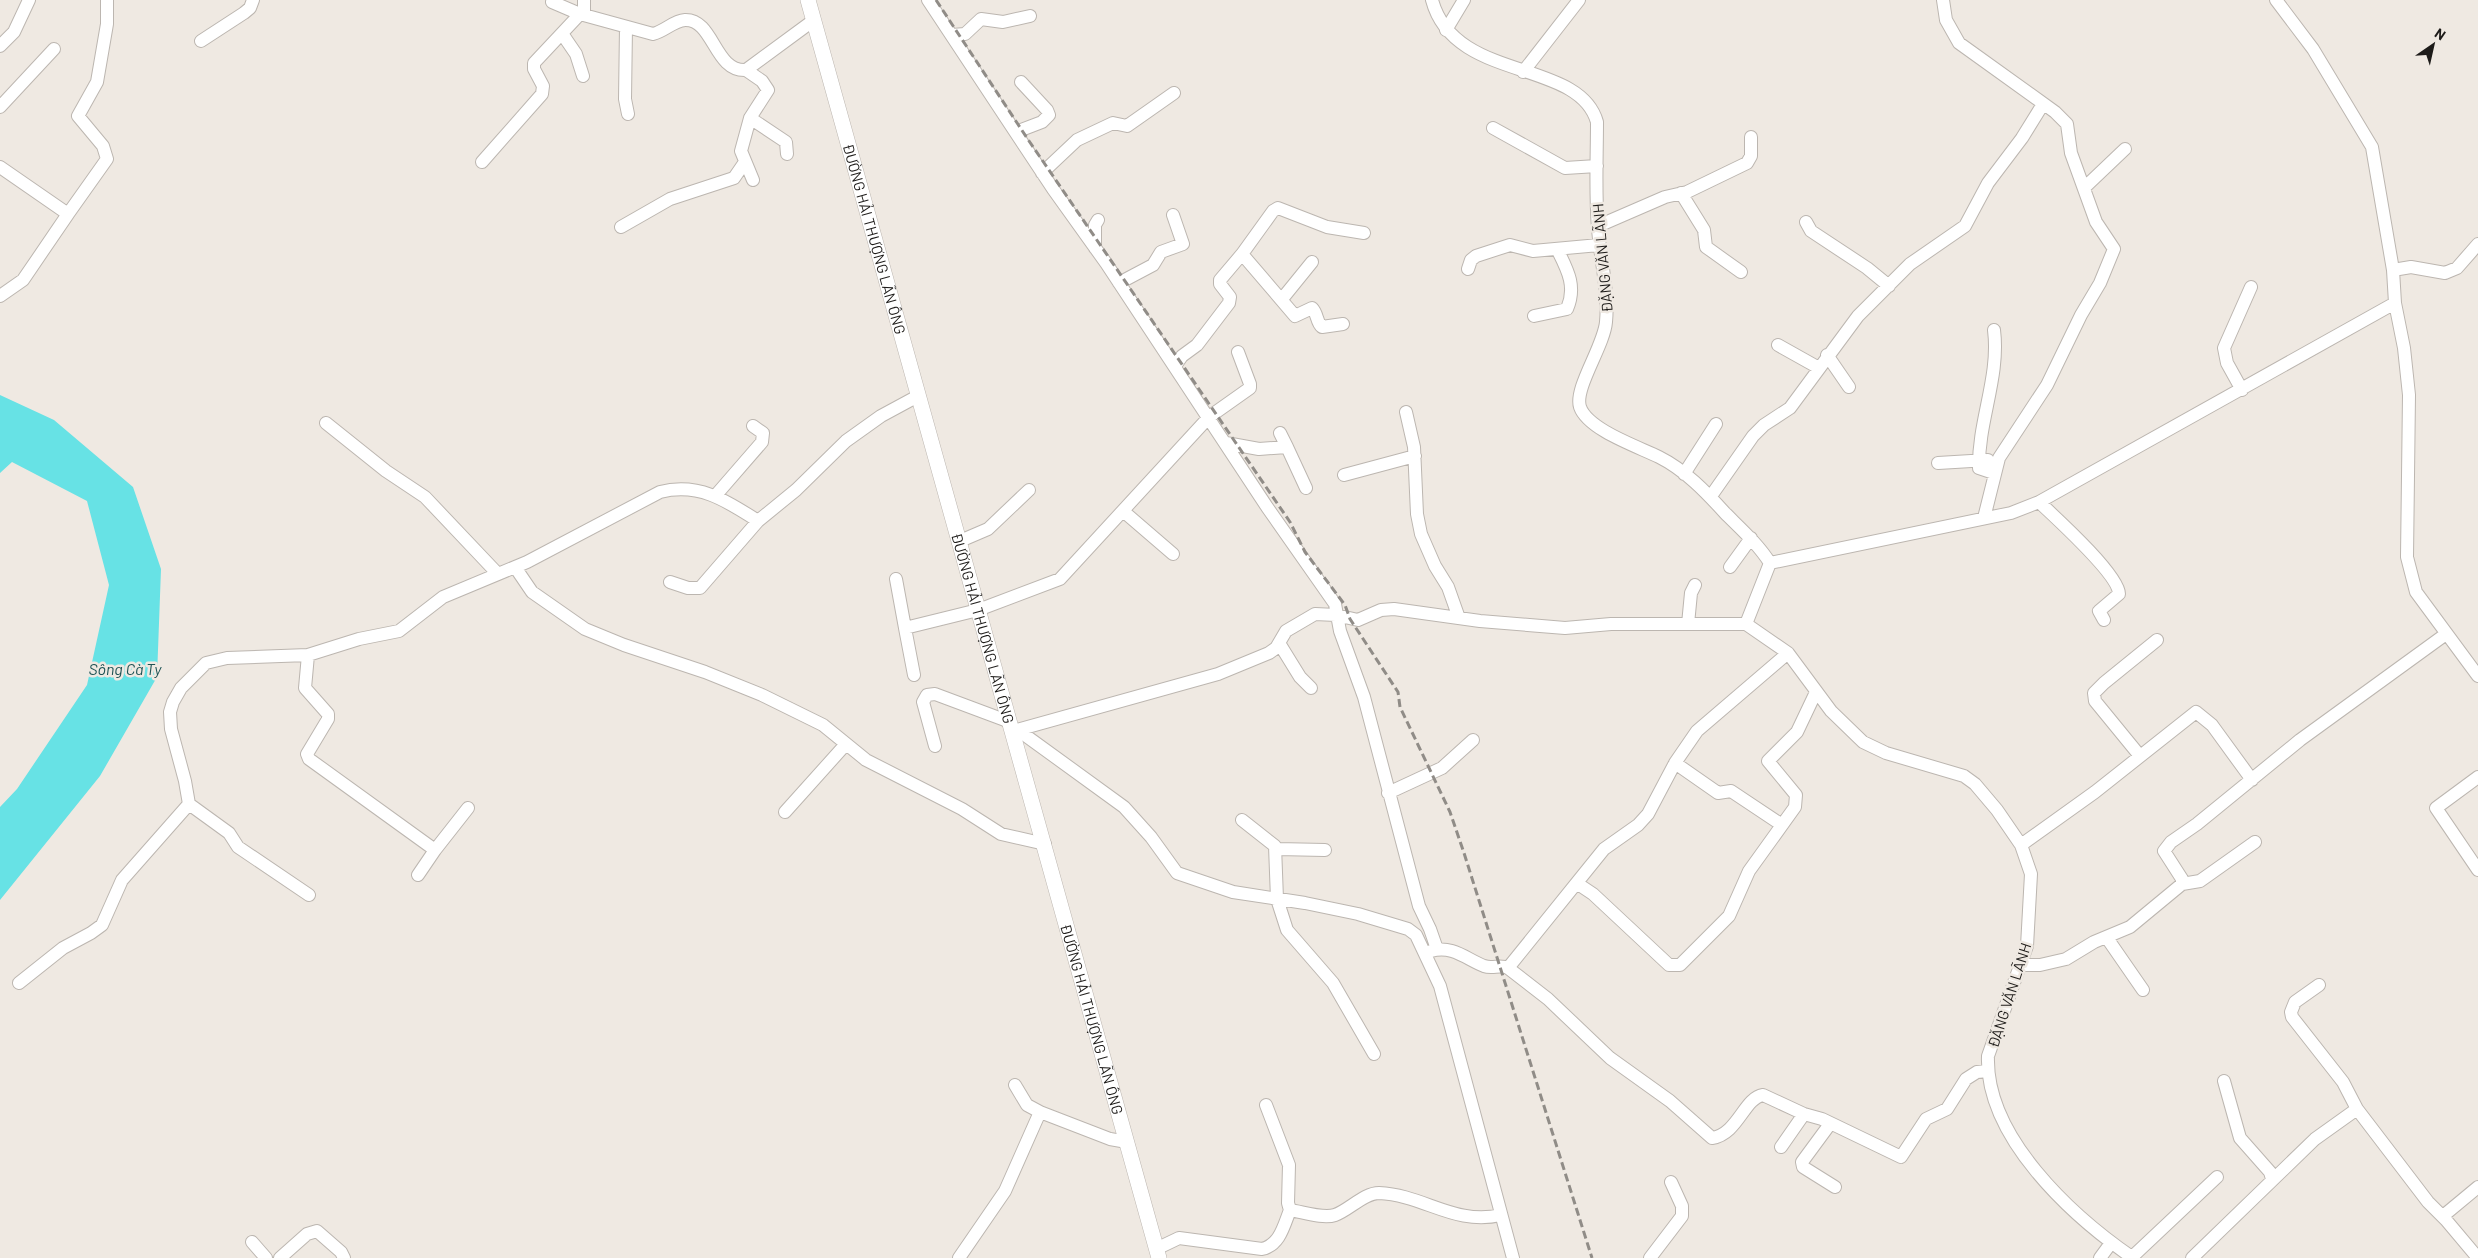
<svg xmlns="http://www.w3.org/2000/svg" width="2478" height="1258" viewBox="0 0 2478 1258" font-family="Barlow,sans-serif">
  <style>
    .water { fill: #67e2e5 }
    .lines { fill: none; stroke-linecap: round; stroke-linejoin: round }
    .minor-casing { stroke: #bcb6b0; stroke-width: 14 }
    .tertiary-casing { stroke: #bcb6b0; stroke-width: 16 }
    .minor { stroke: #fff; stroke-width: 12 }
    .tertiary { stroke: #fff; stroke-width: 15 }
    .rail { stroke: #908c87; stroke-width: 3; stroke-dasharray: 8 4; stroke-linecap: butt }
    .labels { text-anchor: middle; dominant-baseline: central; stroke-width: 5; stroke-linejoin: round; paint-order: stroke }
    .street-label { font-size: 15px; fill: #1d1b19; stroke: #efe9e2 }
    .water-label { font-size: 16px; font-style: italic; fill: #1d5254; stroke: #efe9e2 }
  </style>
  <rect width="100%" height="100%" fill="#efe9e2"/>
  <path class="water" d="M0 395 54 420 133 487 161 569 157 677 100 776 0 900V807L17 789 87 685 109 585 87 501 12 462 0 473Z"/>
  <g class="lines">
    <defs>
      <path id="minor" d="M584 0V15
        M928 0 1053 189 1106 263 1267 507 1335 604 1340 631 1364 697 1419 906 1430 929 1437 949
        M1432 0C1454 83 1579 58 1597 122 1597 157 1595 193 1598 228 1600 259 1609 291 1606 322 1604 346 1574 388 1580 407 1588 430 1639 447 1659 457 1685 470 1706 492 1725 513 1741 529 1758 544 1770 563L1746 624 1788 653 1831 711 1863 742 1886 753 1964 776 1975 784 1997 810 2021 845 2031 874 2027 946 1988 1056C1985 1137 2072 1216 2133 1258
        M1943 0 1946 20 1959 43 2055 112 2067 124 2071 153 2096 222 2114 249 2100 283 2081 315 2047 385 1999 458 1984 518
        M2276 0 2313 49 2372 147 2393 270 2395 303 2404 348 2409 395 2407 557 2416 592 2478 676
        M552 2 580 14
        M626 27 625 99 628 114
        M1446 30 1464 0
        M563 35 576 54 583 76
        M952 35 965 34 981 19 1003 22 1030 16
        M201 41 244 13 250 8 253 0
        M0 46 14 32 29 0
        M746 70 762 81 768 90 750 118 741 151 753 180
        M1523 72 1579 0
        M0 107 54 49
        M750 118 786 142 787 154
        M1493 128 1565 168 1597 166
        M1016 132 1042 122 1049 115 1047 110 1021 82
        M482 162 542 94 543 86 534 69V63L580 14 653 34C665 31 673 21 685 20 714 19 714 72 746 70L814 20
        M0 167 68 214 23 280 0 296
        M1042 173 1077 140 1113 123 1127 126 1174 93
        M2084 188 2125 149
        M1681 193 1704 230 1706 247 1741 272
        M68 214 107 159 103 146 78 116 97 82 107 24V0
        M1806 222 1811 231 1867 268 1889 286
        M1598 226 1665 197 1687 192 1747 163 1751 156V137
        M621 227 670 199 734 178 745 162
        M1095 248V225L1098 220
        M1242 254 1273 211 1278 208 1327 227 1364 233
        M1468 269 1471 260 1476 256 1510 245 1533 251 1599 245
        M2393 270 2411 267 2445 273 2457 268 2478 244
        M1119 283 1153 265 1161 252 1183 244 1173 215
        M1282 299 1312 262
        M1534 316 1567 309C1577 286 1567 269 1557 249
        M1778 345 1819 368
        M1827 355 1849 387
        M1175 366 1182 356 1197 345 1229 303 1230 297 1220 284V280L1242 254 1295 316 1312 308C1318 314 1316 322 1322 327L1343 324
        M2242 390 2227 363 2224 348 2251 287
        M1406 412 1414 447 1417 514 1421 534 1435 566 1448 587 1459 618
        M326 423 386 471 425 497 497 573
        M1226 443 1259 449 1287 447 1280 433
        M1287 447 1306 488
        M1938 463 1988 460
        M1994 473 1979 468C1978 421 2000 377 1994 330
        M1684 474 1716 424
        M1344 475 1415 456
        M716 495 762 442 763 433 753 426
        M1711 496 1753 436 1764 425 1790 408 1858 316 1910 264 1965 226 1988 183 2022 138 2043 104
        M2039 502C2055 517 2119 575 2119 594L2099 611 2104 620
        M1123 511 1173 554
        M960 541 988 529 1029 490
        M1770 563 2011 513 2039 502 2395 303
        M515 567 532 592 585 629 624 645 705 672 762 695 823 725 866 760 962 809 1001 834 1045 844
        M1730 567 1751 538
        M896 579 905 628 978 610 1060 579 1209 417 1250 388V384L1238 352
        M670 582 688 588H700L758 521
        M1688 624 1691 593 1695 585
        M905 628 914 675
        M1279 643 1300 677 1311 688
        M308 655 305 688 328 714V719L307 754 309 759 435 850 468 808
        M1018 730 1124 807 1151 837 1177 873 1233 892 1305 903 1358 914 1408 929 1416 935 1440 986 1513 1258
        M1013 731 1218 674 1269 653 1276 648 1286 631 1315 614 1336 615 1358 620 1381 610 1394 609 1480 621 1565 628 1611 624H1746
        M935 746 923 702 927 695 935 694 1010 722
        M2140 756 2095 701 2094 693 2104 683 2157 640
        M1675 763 1718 793 1731 791 1782 825
        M2478 777 2436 808 2478 870
        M1388 793 1442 768 1473 740
        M189 804 229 833 238 847 309 895
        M785 812 846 744
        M1242 820 1275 846 1277 899 1287 930 1333 983 1374 1054
        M2021 845 2095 792 2196 712 2212 725 2252 780
        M1277 849 1325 850
        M418 875 435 850
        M1578 884 1593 894 1669 965H1680L1729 916 1749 871 1795 807 1796 795 1768 761 1797 732 1816 692
        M2182 884 2200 881 2255 842
        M2107 938 2143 990
        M1431 951C1453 945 1466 959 1484 966 1493 969 1500 964 1508 968L1548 999 1610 1058 1670 1101 1712 1138C1738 1134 1744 1098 1763 1095L1804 1114 1822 1119 1901 1157 1926 1119 1947 1109 1966 1079 1977 1072 1988 1071
        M2020 965H2040L2066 959 2094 942 2130 927 2182 884V879L2164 851 2171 842 2197 824 2300 740 2446 634
        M1508 968 1604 849 1638 825 1648 814 1675 763 1697 731 1788 653
        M19 983 63 948 91 933 102 925 122 880 189 804 185 781 171 729 170 712 173 702 181 688 206 663 227 658 308 655 359 639 399 631 443 597 527 562 660 492C699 482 727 501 758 521L796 490 846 441 881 416 918 396
        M2319 985 2295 1002 2291 1012 2292 1017 2343 1082 2357 1109 2428 1202 2446 1220 2478 1258
        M2224 1081 2240 1138 2270 1172 2272 1179
        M1015 1085 1027 1105 1040 1112
        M1266 1105 1289 1165 1288 1203 1290 1210C1303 1212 1323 1219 1335 1215 1349 1210 1364 1193 1379 1193 1424 1195 1455 1226 1501 1215
        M1830 1124 1802 1162 1803 1167 1835 1187
        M1781 1147 1804 1114
        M2443 1216 2478 1187
        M252 1242 266 1258
        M1156 1249 1179 1238 1262 1249C1280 1245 1284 1225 1290 1210
        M2132 1257 2217 1177
        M280 1258 307 1234 317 1231 341 1252 344 1258
        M959 1258 1005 1191 1040 1112 1110 1139 1127 1142
        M1650 1258 1682 1216V1206L1671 1182
        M2100 1258 2111 1243
        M2192 1258 2315 1139 2357 1109"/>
      <g id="tertiary">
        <path id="s1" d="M808 0 1159 1258"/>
      </g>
    </defs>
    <use href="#minor" class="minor-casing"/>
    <use href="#tertiary" class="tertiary-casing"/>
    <use href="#minor" class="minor"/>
    <use href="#tertiary" class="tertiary"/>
    <path class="rail" d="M936 0 1027 138 1290 522 1305 552 1345 605 1350 619 1398 692 1400 707 1450 812 1464 853 1592 1258"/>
  </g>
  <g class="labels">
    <g class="street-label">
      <text stroke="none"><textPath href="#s1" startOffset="248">ĐƯỜNG HẢI THƯỢNG LÃN ÔNG</textPath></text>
      <text transform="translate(1602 258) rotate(-95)">ĐẶNG VĂN LÃNH</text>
      <text stroke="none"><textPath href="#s1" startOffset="652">ĐƯỜNG HẢI THƯỢNG LÃN ÔNG</textPath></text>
      <text transform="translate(2009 995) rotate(-72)">ĐẶNG VĂN LÃNH</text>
      <text stroke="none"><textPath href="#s1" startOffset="1058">ĐƯỜNG HẢI THƯỢNG LÃN ÔNG</textPath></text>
    </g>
    <g class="water-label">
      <text x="125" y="668">Sông Cà Ty</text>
    </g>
  </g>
  <g transform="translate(2433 45) rotate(34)" stroke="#efe9e2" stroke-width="4" paint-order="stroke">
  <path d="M0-4L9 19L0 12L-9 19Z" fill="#1d1b19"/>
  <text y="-8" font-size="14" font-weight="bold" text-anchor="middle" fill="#1d1b19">N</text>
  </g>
</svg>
